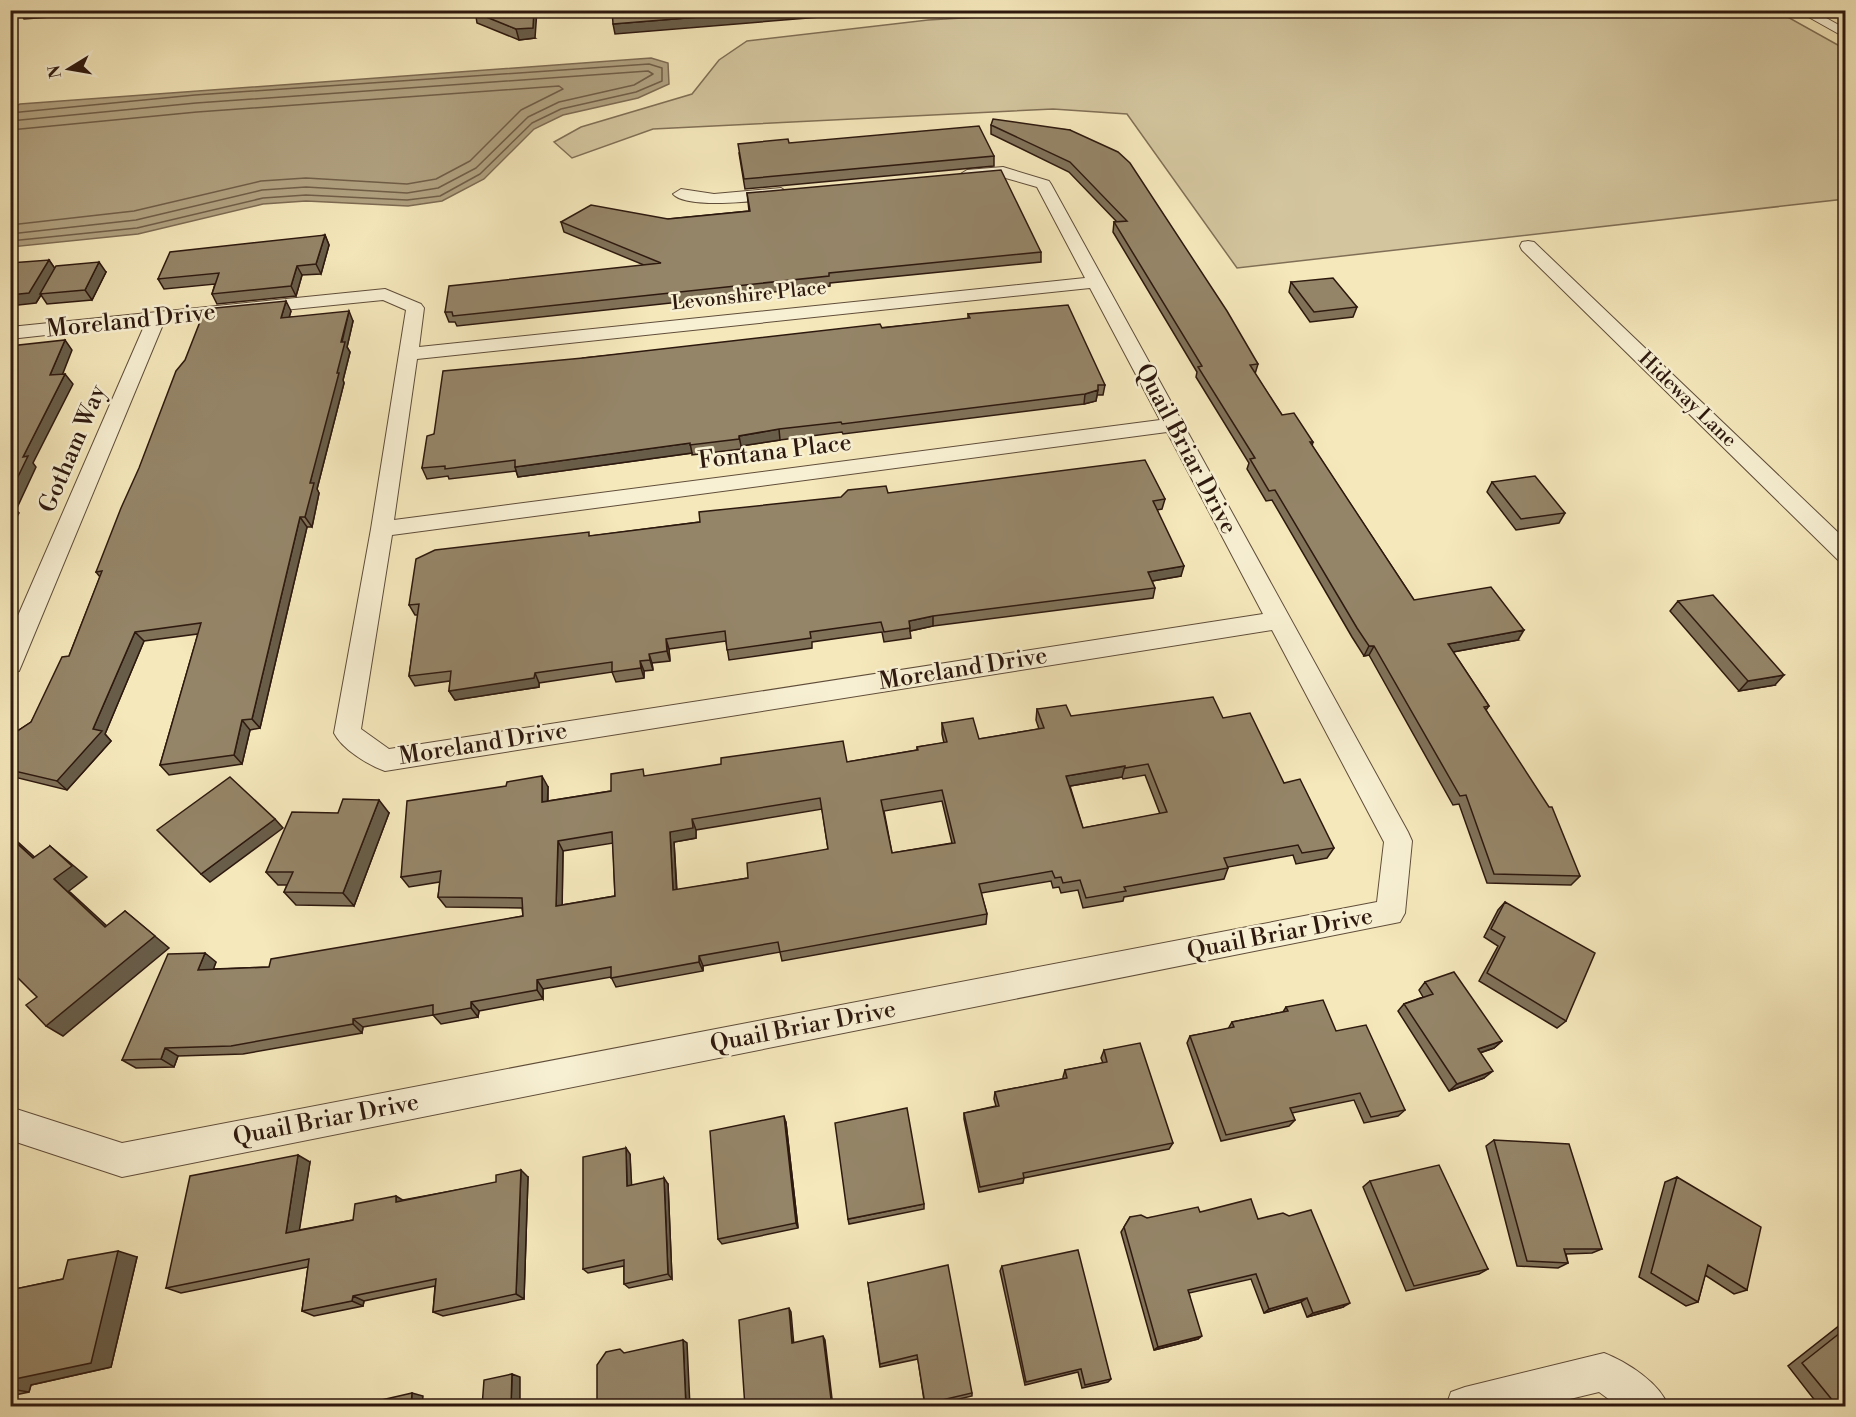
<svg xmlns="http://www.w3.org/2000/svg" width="1856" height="1417" viewBox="0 0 1856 1417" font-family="'Libre Bodoni',serif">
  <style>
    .green { fill: #d3c59e; stroke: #806f56; stroke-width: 1.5 }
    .water { fill: #b1a281; stroke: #7d6b53; stroke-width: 1.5 }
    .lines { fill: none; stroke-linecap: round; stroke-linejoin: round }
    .shore { stroke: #705e48; stroke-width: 1.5 }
    .street-casing { stroke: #604d3a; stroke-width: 2 }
    .street { fill: #f8f0d3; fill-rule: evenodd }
    .wall { fill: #807259; stroke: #2e190f; stroke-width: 1.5; fill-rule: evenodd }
    .shaded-wall { fill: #685d49; stroke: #2e190f; stroke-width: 1.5 }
    .building { fill: #958568; stroke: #2e190f; stroke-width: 1.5; fill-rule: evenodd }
    .labels { text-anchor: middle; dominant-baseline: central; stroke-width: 5; stroke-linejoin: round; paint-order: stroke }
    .far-street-label { font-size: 20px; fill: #2e190f; stroke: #f8f0d3 }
    .street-label { font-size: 24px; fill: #2e190f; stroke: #f8f0d3 }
  </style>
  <rect width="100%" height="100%" fill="#f5e8bb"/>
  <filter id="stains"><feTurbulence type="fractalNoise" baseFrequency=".00333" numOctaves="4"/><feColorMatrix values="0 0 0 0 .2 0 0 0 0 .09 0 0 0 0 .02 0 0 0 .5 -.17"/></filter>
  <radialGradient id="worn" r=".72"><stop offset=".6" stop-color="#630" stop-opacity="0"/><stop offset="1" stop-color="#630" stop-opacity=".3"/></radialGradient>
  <path class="green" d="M1084 11H1777L1845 49V199L1237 268 1127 114 1053 109 653 129 572 158 554 142 581 127 692 94 719 60 747 41 928 20Z"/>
  <path class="water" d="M651 58 668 63 669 84 638 98 563 115 534 129 484 179 442 201 408 206 306 201 263 204 138 234 11 247V108L20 104Z"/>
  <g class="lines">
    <path class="shore" d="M10 113 195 95 649 64 662 68V81L636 92 561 109 532 123 480 174 440 196 407 200 306 195 263 198 137 228 10 241
      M10 121 196 103 648 71 653 74 634 85 559 102 528 117 476 168 438 188 407 193 306 187 262 190 136 220 10 234
      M10 130 197 112 559 86 563 89 521 110 470 161 436 179 407 184 306 178 261 181 134 211 10 225"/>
    <defs>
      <path id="street" d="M1796 10H1812L1846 29V38Z
        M1003 167 1049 181 1051 184 1408 832 1412 841 1405 913 1400 922 122 1177 10 1140V1107L122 1143 1377 902 1384 842 1272 630 385 771C368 765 342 749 334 733L371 529 406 310 383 300 164 322 22 664 19 671 10 673V634L145 324 10 339V327L385 289 421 304 424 308 419 347 1085 278 1037 187 1002 177 967 180 959 175 967 170ZM1090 288 1160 420 394 520 417 359ZM1167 432 1263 614 389 749 361 729 392 535Z
        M781 188 789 193 787 196C766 201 687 210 673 194L681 189 714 194Z
        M1528 241 1534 242 1846 540V562L1838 560 1522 250 1520 246 1522 242Z
        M1604 1353C1627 1362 1660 1383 1668 1406H1618L1599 1392 1541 1406H1446L1451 1392 1465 1387Z"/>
    </defs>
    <use href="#street" class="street-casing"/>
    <use href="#street" class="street"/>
  </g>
  <path class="wall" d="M10 10H147L24 19 20 12Z
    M203 10H255L248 15Z
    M475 10 535 38 519 40 477 23Z
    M991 125 1070 130 1258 364 1255 374 1282 415 1313 442 1312 446 1414 600 1518 640 1453 652 1489 706 1486 710 1580 876 1571 885 1487 883 1459 804 1453 805 1369 655 1364 656 1352 637 1272 500 1266 501 1247 469 1249 463 1196 377 1197 372 1113 232 1114 222H1117L1069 172 991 134Z
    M739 153 994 156V166L745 189Z
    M747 193 1041 252V262L830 283V286L457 326 455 322H449L445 312 644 265 564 232 561 222 668 219 749 211Z
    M325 235 329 245 321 274 302 275 296 296 217 304 212 294 215 284 164 289 158 279Z
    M49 260 55 269 106 272 92 300 47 304 41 295 36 303Z
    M1291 282 1357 307 1353 317 1310 322 1289 292Z
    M291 311 289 317 353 321 347 347 350 352 343 380 344 383 317 489 319 493 312 527H307L260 728 250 730 242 764 169 775 160 765 198 634 144 641 105 734 111 741 67 790 10 776V736L31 722 69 656 100 577 96 572Z
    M968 314 1105 385 1103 395H1097L1096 401 1084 404 843 434 842 432 780 440 741 446V449L692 455V453L518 477 516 471 449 479 448 476 427 479 422 468 434 434 583 358 968 319Z
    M1492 482 1565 513 1559 523 1516 530 1487 492Z
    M888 493 1165 499 1162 509 1157 510 1181 576 1152 581 1155 588 1153 598 933 626 910 631 911 638 884 642 882 632 812 642V648L729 660 726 641 669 649 670 661 652 663 653 670 644 671V678L616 682 612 672 539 683V687L455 700 449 691 450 681 415 686 409 676 418 615H415L409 605 591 536 700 522Z
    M1678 601 1775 685 1739 691 1670 611Z
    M1037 709 1071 716 1223 718 1284 783 1334 848 1327 858 1296 864 1293 855 1228 867V868L1224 879 1124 897 1123 901 1083 908 1078 890 1061 893 1059 887 1053 888 1051 881 981 893 987 914 986 924 782 961 780 952 703 966V971L616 987 611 977 543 989V999L479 1011 478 1017 441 1024 433 1015 363 1027 362 1033 243 1054 178 1056 174 1067 136 1068 122 1060 216 962 213 969 269 967 523 916 522 908 446 907 438 897 440 882 409 887 401 877 548 787V801L611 791 646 776 847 762 917 750V747L944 743 942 734V723L979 739 1039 729 1036 720ZM1145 775 1160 814 1083 828 1070 786 1122 777 1123 779ZM942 801 952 843 892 853 884 811ZM822 809 828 849 748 878 677 890 674 842 696 838V830ZM613 843 615 896 562 905 563 851Z
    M338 813H389L354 906 296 905 284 892 287 885H278L266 872Z
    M1505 902 1566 1021 1557 1028 1479 981 1498 946 1484 937 1498 910Z
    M1425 982 1502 1041 1494 1048 1480 1053 1484 1078 1449 1091 1398 1011 1404 1004 1423 997 1419 990Z
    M1286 1007 1336 1031 1405 1110 1398 1116 1364 1123 1354 1100 1292 1113 1295 1120 1289 1126 1221 1141 1187 1043 1190 1036 1228 1029 1232 1022 1283 1012Z
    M1104 1050 1173 1143 1169 1149 1024 1178 1023 1183 979 1192 964 1119V1113L996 1106 994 1099 995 1092 1063 1079V1077L1065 1070 1103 1063 1101 1058Z
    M786 1123 798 1228 722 1244 718 1239Z
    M1494 1140 1602 1249 1592 1253 1566 1254 1568 1263 1558 1268 1517 1266 1486 1146Z
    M630 1154 631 1185 668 1184 672 1279 629 1288 624 1284V1266L588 1273 583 1269Z
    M310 1162 299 1230 353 1220 403 1200 528 1177 524 1299 443 1316 433 1312 435 1286 364 1301 363 1306 314 1316 302 1311 308 1267 181 1293 166 1288Z
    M1677 1177 1747 1290 1734 1294 1705 1275 1698 1302 1686 1306 1639 1277 1665 1182Z
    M1370 1181 1488 1269 1479 1274 1406 1291 1363 1187Z
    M924 1204V1209L849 1224 848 1219Z
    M1200 1212 1258 1219 1343 1307 1307 1317 1301 1302 1264 1313 1251 1279 1189 1293 1198 1339 1154 1350 1121 1232 1130 1217 1147 1218Z
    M137 1257 111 1367 31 1385 29 1392 10 1396V1290L63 1279Z
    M1002 1266 1111 1379 1108 1382 1082 1388 1078 1372 1025 1385 1000 1271Z
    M868 1283 972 1393V1396L925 1407 918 1359 880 1367Z
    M1845 1324V1407H1820L1788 1366 1840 1325Z"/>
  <path class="shaded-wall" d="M10 10H19L20 12 10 14Z
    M246 10H255L248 15Z
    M534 10H537L535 38 519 40 516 29Z
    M785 10H831L832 16 615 34 613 24Z
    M325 235 329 245 321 274 316 264Z
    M49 260 56 270 36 303 10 306V295Z
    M99 262 106 272 92 300 85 290Z
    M297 266 302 275 296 296 291 286Z
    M286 301 291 311 286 328 281 318Z
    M349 311 353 321 347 347 350 352 343 380 344 383 317 489 319 493 312 527 305 517 310 483Z
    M65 340 72 350 58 386 50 375Z
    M65 374 73 384 33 463 36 467 16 510 19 513 10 530V493L23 457Z
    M1098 390 1096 401 1084 404 1085 394Z
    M779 429 780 440 741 446 739 436Z
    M690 443 692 453 518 477 515 467Z
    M300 517 307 527 260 728 252 719Z
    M1184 566 1181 576 1146 582 1148 572Z
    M933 616V626L910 631 909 621Z
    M1524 630 1518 640 1442 654 1448 644Z
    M135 632 144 641 105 734 111 741 67 790 57 781 93 729Z
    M666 639 669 649 670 661 667 651Z
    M1369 646H1374L1369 655 1364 656Z
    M649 654 652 663 653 670 650 660Z
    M640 661 644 671V678L641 668Z
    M535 673 539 683V687L455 700 449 691Z
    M1784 675 1775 685 1739 691 1748 681Z
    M242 720 250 730 242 764 234 755Z
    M1125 766 1122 777 1064 787 1066 776Z
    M542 776 548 787 547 813 542 802Z
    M379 800 389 813 354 906 343 893Z
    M275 819 283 828 210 882 201 874Z
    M692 819 696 830V838L674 842 677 900 673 890 670 832Z
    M10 836 18 842 49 870 33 858 10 837Z
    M558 841 563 851 562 916 556 906Z
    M50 846 87 877 69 891 120 938 105 927 54 879Z
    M125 911 169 948 63 1036 46 1026Z
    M205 953 216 962 210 979 198 970Z
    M699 956 703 966V971L699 962Z
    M537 980 543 989V999L537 990Z
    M471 1002 479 1011 478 1017 471 1008Z
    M353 1019 363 1027 362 1033 353 1024Z
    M1502 1041 1494 1048 1470 1056 1478 1049Z
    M165 1048 178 1056 174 1067 161 1059Z
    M1493 1071 1484 1078 1449 1091 1457 1084Z
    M784 1116 786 1123 798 1228 796 1223Z
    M626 1148 630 1154 632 1192 627 1186Z
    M298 1155 310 1162 298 1239 286 1233Z
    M521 1170 528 1177 524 1299 516 1294Z
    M664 1178 668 1184 672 1279 668 1274Z
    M396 1196 406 1202H396Z
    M118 1251 137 1257 111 1367 31 1385 29 1392 10 1389V1380Z
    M353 1296 364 1301 363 1306 352 1301Z
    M1307 1298 1301 1302 1264 1313 1269 1309Z
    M1350 1303 1343 1307 1307 1317 1313 1313Z
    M789 1308 791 1312 794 1346 792 1343Z
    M823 1336 825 1340 833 1407H832Z
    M1202 1336 1198 1339 1154 1350 1158 1347Z
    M683 1340 687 1343 690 1407H686Z
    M512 1374 520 1377V1407H511Z
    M412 1393 423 1396 422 1407H411Z
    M544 1403 552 1406V1407H544Z"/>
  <path class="building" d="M475 10H534L533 28 516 29 474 12Z
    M612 10H785L613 24Z
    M993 119 1070 130 1118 152 1130 163 1227 311 1258 364 1250 365 1282 415 1294 413 1313 442H1310L1414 600 1491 587 1524 630 1448 644 1489 706 1484 707 1549 807H1552L1580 876 1494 874 1466 795 1460 796 1374 646H1369L1357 628 1275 490 1269 491 1250 459 1255 458 1198 367 1202 366 1114 222 1127 221 1070 162 991 125Z
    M979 126 994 156 744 179 738 144 788 139 789 143Z
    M1001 170 1041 252 829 273V276L453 316 452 312H445L449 286 661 263 561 222 591 205 668 219 750 211 747 193Z
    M325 235 316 264 297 266 291 286 212 294 219 273 158 279 170 252Z
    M49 260 29 293 10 295V263Z
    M99 262 85 290 40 294 56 266Z
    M1333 278 1357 307 1314 312 1291 282Z
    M286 301 281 318 349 311 341 342H345L337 373H339L310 483H314L305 517H300L252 719 242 720 234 755 160 765 201 623 135 632 93 729 102 731 57 781 10 770V736L31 722 62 657 69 656 102 571 96 572 121 508 139 468 176 371 185 360 205 309Z
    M1068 305 1105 385H1098V390L1085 394 842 424 841 422 779 429 739 436V439L690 445V443L515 467V460L445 469V466L422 468 427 436 434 434 443 371 583 358 880 324 882 328 970 318 968 314Z
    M65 340 50 375 65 374 23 457 28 456 10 493V346Z
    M1145 460 1165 499 1153 501 1184 566 1148 572 1155 588 933 616 909 621 910 628 884 632 881 622 810 632 811 638 727 650 725 631 666 639 667 651 649 654 650 660 640 661 641 668 612 672V662L535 673 534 678 449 691 451 671 409 676 419 604 409 605 416 559 435 550 589 532V536L700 522 699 512 841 497 848 490 886 486 888 493Z
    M1535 476 1565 513 1521 519 1492 482Z
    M1713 595 1784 675 1748 681 1678 601Z
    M1213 697 1223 718 1250 713 1284 783 1300 779 1334 848 1302 853 1298 845 1224 858 1228 868 1124 887 1126 891 1086 898 1080 880 1063 883 1061 877 1055 878 1052 871 979 884 987 914 780 952 778 942 699 956V962L611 978V967L537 980V990L471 1002V1008L433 1015V1005L353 1019V1024L231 1046 165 1048 161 1059 122 1060 168 954 205 953 198 970 269 967 271 959 523 916 522 898 438 897 441 871 401 877 407 801 506 786 507 782 542 776V802L611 791V774L643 769 644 776 721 764V758L843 741 847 762 918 750 917 747 947 742 942 723 973 718 979 739 1044 728 1037 709 1066 705 1071 716ZM1148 764 1167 812 1083 828 1066 776 1125 766V768ZM942 790 955 843 892 853 881 800ZM820 798 828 849 747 863 748 878 673 890 670 832 693 828 692 819ZM612 832 615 896 556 906 558 841Z
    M230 777 275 819 201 874 157 830Z
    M343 799 379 800 343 893 284 892 293 872H266L292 812 338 813Z
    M10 837 33 858 50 846 72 866 54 879 105 927 125 911 155 936 46 1026 26 1005 37 997 10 970Z
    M1505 902 1595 953 1566 1021 1487 973 1505 937 1491 929Z
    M1454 972 1502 1041 1478 1049 1493 1071 1457 1084 1404 1004 1433 994 1425 982Z
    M1323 1000 1336 1031 1366 1025 1405 1110 1371 1117 1360 1093 1290 1108 1295 1120 1226 1135 1190 1036 1234 1027 1232 1022 1288 1011 1286 1007Z
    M1140 1043 1173 1143 1023 1173 1024 1178 980 1187 964 1113 999 1106 995 1092 1067 1078 1065 1070 1107 1062 1104 1050Z
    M907 1108 924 1204 848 1219 835 1123Z
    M784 1116 796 1223 718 1239 710 1131Z
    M1494 1140 1569 1144 1602 1249H1564L1568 1263 1527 1261Z
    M626 1148 627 1186 664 1178 668 1274 624 1284V1260L583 1269V1157Z
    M298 1155 286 1233 353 1220 355 1204 396 1196V1202L496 1182V1175L521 1170 516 1294 433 1312 436 1279 353 1296 352 1301 302 1311 309 1259 166 1288 190 1176Z
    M1439 1165 1488 1269 1414 1286 1370 1181Z
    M1677 1177 1761 1227 1747 1290 1708 1265 1698 1302 1651 1273Z
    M1251 1199 1258 1219 1283 1213 1289 1216 1311 1210 1350 1303 1313 1313 1307 1298 1269 1309 1256 1274 1188 1290 1202 1336 1158 1347 1124 1227 1130 1217 1141 1215 1147 1218 1198 1207 1200 1212Z
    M1078 1250 1111 1379 1085 1385 1081 1369 1026 1382 1002 1266Z
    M118 1251 91 1363 10 1380V1290L63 1279 68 1260Z
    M948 1265 972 1393 925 1404 917 1355 880 1364 868 1283Z
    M789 1308 792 1343 823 1336 832 1407H745L739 1320Z
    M1845 1329V1407H1838L1802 1363Z
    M683 1340 686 1407H597V1365L606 1352 620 1349 624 1353Z
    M512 1374 511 1407H482L484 1380Z
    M412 1393 411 1407H351Z
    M544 1403V1407H528Z"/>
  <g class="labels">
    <g class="far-street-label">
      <text transform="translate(749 296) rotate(-6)">Levonshire Place</text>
      <text transform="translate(1687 400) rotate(44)">Hideway Lane</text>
    </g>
    <g class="street-label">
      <text transform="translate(131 321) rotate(-6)">Moreland Drive</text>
      <text transform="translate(73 449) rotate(-67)">Gotham Way</text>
      <text transform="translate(1186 449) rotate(62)">Quail Briar Drive</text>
      <text transform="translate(775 452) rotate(-7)">Fontana Place</text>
      <text transform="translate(963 669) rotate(-9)">Moreland Drive</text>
      <text transform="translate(483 744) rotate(-9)">Moreland Drive</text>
      <text transform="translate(1280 934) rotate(-11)">Quail Briar Drive</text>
      <text transform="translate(803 1027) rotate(-11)">Quail Briar Drive</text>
      <text transform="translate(326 1120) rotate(-11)">Quail Briar Drive</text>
    </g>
  </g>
  <rect width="1856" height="1417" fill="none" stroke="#f5e8bb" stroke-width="36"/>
  <rect x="12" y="12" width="1832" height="1393" fill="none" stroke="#2e190f" stroke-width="3"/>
  <rect x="18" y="18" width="1820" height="1381" fill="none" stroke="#2e190f" stroke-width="1.5"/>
  <g transform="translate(69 69) rotate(259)" stroke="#f8f0d3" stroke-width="4.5" paint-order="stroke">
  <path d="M0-4.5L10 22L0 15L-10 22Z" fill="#2e190f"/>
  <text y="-9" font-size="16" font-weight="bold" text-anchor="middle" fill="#2e190f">N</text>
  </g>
  <rect width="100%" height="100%" filter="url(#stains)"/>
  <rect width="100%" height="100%" fill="url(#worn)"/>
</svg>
